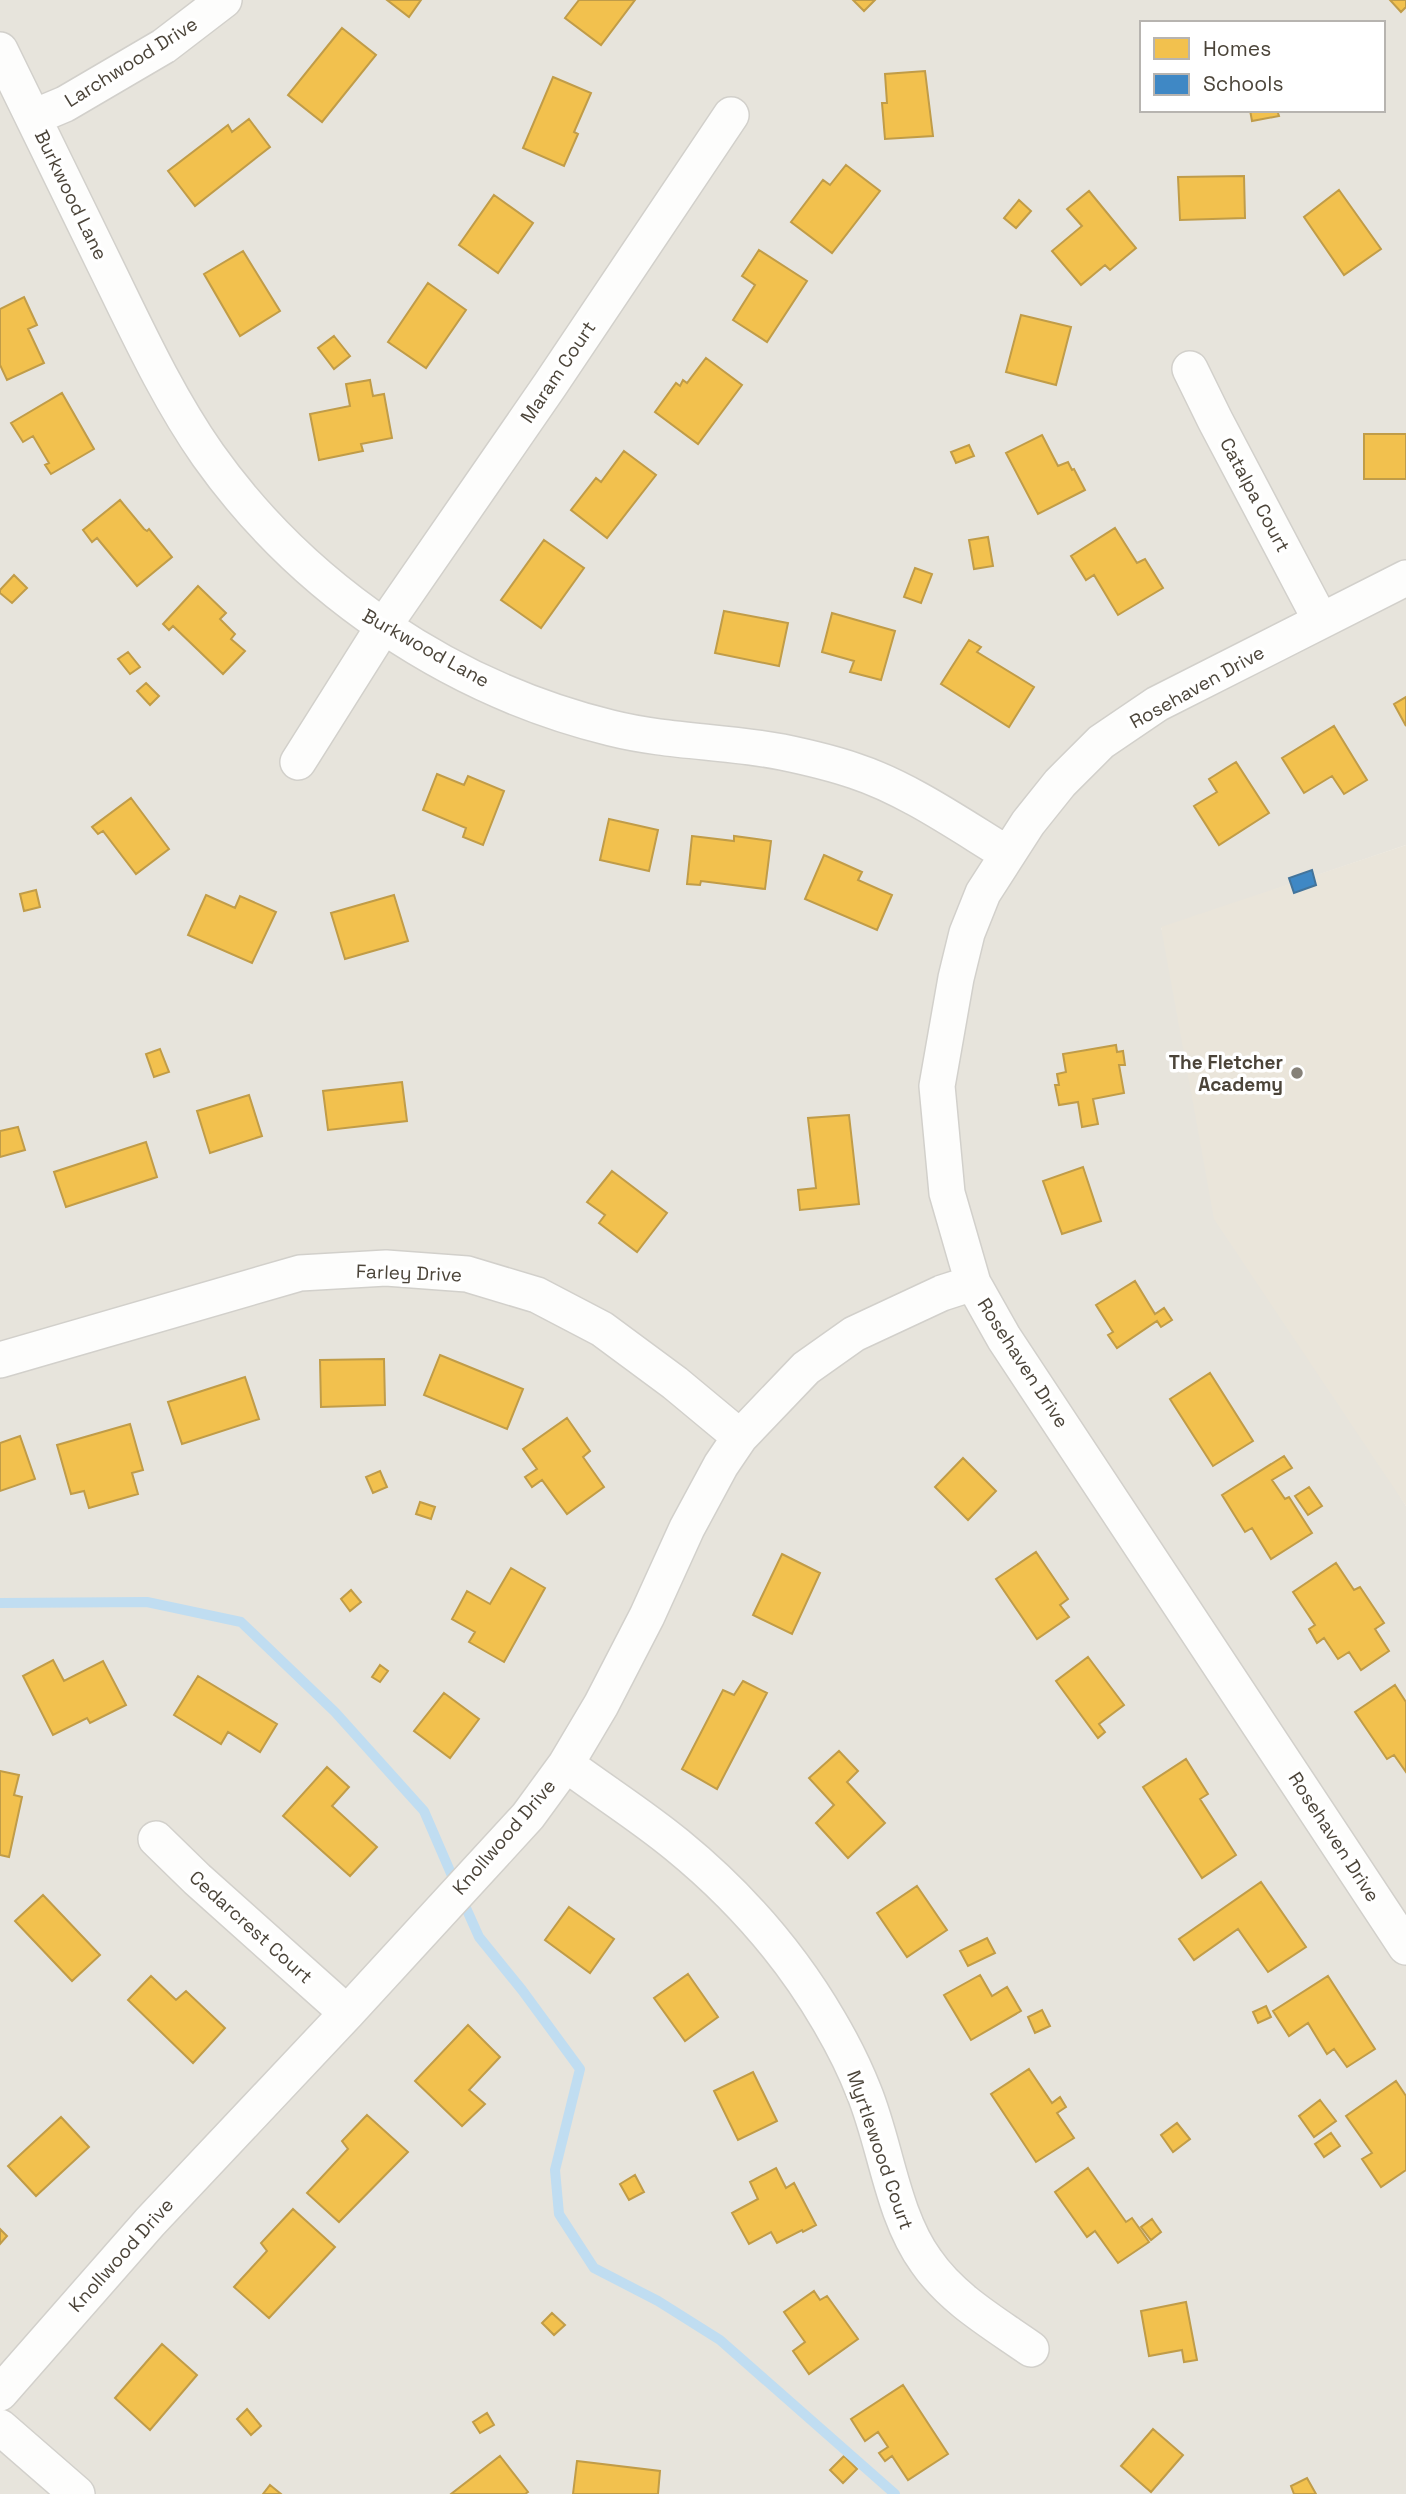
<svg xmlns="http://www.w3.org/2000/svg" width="1406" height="2494" viewBox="0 0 1406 2494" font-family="'Space Grotesk',sans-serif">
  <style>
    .residential { fill: #e7e4dc; fill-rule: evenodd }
    .education { fill: #eae5da }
    .homes { fill: #f2c14e; stroke: #c09c48; stroke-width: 2 }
    .schools { fill: #3f88c5; stroke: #43749b; stroke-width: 2 }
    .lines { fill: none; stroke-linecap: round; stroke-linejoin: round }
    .stream { stroke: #c0ddf1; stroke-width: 10 }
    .minor-casing { stroke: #d2d0cb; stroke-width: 38 }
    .minor { stroke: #fdfdfc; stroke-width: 35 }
    .poi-dot { fill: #868178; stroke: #fff; stroke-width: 2.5 }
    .labels { text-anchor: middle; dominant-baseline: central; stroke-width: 7; stroke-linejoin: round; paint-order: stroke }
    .street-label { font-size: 19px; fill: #4b4439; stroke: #fff }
    .poi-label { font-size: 19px; font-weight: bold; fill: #4b4439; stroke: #fff; text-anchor: end }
  </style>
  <rect width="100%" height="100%" fill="#f4f2ee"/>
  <path class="residential" d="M0 0H1406V845L1161 928 1390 1480 1406 1506V2494H0ZM1142 23H1383V110H1142Z"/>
  <path class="education" d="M1406 845V1506L1214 1219 1161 927Z"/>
  <path class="homes" d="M387 0H421L409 17Z
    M579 0H635L601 45 565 18Z
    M853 0H875L864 11Z
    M1390 0H1406V7L1401 12Z
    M342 28 376 55 322 122 288 95Z
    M925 71 933 136 885 139 882 103H887L885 74Z
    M553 77 591 93 574 132 578 134 564 166 523 148Z
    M1250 110H1277L1279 116 1252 121Z
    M249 119 270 147 195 206 168 171 228 125 232 132Z
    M846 165 880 191 832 253 791 222 823 180 830 185Z
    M1244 176 1245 218 1180 220 1178 177Z
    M1339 190 1381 249 1344 275 1304 217Z
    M1089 191 1136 248 1110 270 1105 265 1081 285 1052 251 1082 226 1067 209Z
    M494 195 533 223 498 273 459 245Z
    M1019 200 1031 211 1016 228 1004 218Z
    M759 250 807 281 767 342 733 320 755 285 742 276Z
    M243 251 280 311 240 336 204 274Z
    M428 283 466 310 426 368 388 342Z
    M24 297 37 325 28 329 44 363 7 380 0 365V309Z
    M1021 315 1071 327 1056 385 1006 372Z
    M334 336 350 356 334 369 318 348Z
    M706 358 742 385 698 444 655 412 676 383 680 386 683 380 687 383Z
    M370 380 373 396 384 394 392 438 361 444 363 451 319 460 310 414 350 406 346 384Z
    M62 393 94 449 51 474 45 465 49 463 33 436 23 442 11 423Z
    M1364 434H1406V479H1364Z
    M1042 435 1058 466 1068 462 1072 470 1074 469 1085 490 1038 514 1006 453Z
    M969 445 974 456 956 463 951 452Z
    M624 451 656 475 607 538 571 510 596 478 601 482Z
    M120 500 144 529 147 531 149 529 172 557 137 586 97 538 92 542 83 530Z
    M1115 528 1137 563 1145 559 1163 588 1118 615 1094 575 1086 580 1071 556Z
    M988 537 993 566 974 569 969 540Z
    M544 540 584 568 541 628 501 600Z
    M915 568 932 574 921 603 904 597Z
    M14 575 27 588 12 603 0 593V590Z
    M198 586 226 613 220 619 235 634 231 639 245 651 223 674 173 626 169 630 163 624Z
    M724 611 788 623 779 666 715 653Z
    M832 613 895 631 881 680 850 672 854 661 822 652Z
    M969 640 981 647 977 652 1034 687 1009 727 941 684Z
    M128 652 140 667 130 674 118 659Z
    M146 683 159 696 150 705 137 691Z
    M1406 697V726L1394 704Z
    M1334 726 1367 780 1344 794 1332 776 1304 793 1282 758Z
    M1236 762 1269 813 1219 845 1194 806 1217 792 1209 779Z
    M437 774 464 785 468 776 504 791 483 845 463 837 466 828 423 810Z
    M131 798 169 849 136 874 103 831 98 834 92 827Z
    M609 819 658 830 649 871 600 860Z
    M692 836 734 841V836L771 841 765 889 701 881 700 885 687 884Z
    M824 855 862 872 858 880 892 895 877 930 805 899Z
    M36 890 40 907 24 911 20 894Z
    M206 895 235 908 240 896 276 912 252 963 188 935Z
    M394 895 408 941 345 959 331 913Z
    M1116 1045 1117 1052 1123 1051 1125 1065H1119L1124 1093 1093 1099 1098 1124 1082 1127 1078 1102 1059 1105 1055 1085H1059L1057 1074 1066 1072 1063 1054Z
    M160 1049 169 1072 154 1077 146 1054Z
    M402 1082 407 1121 328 1130 323 1091Z
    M249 1095 262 1136 210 1153 197 1111Z
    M849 1115 859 1204 800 1210 798 1190 816 1188 808 1118Z
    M18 1127 25 1150 0 1157V1131Z
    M146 1142 157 1177 66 1207 54 1172Z
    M1083 1167 1101 1221 1062 1234 1043 1181Z
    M612 1171 667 1213 637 1252 599 1223 605 1215 587 1202Z
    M1135 1281 1155 1314 1164 1308 1172 1320 1161 1327 1157 1321 1117 1348 1108 1335 1113 1332 1096 1305Z
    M440 1355 523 1389 507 1429 424 1395Z
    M384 1359 385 1405 321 1407 320 1360Z
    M1210 1373 1253 1441 1213 1466 1170 1399Z
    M245 1377 259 1419 182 1444 168 1402Z
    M567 1418 590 1451 583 1457 604 1487 567 1514 542 1480 532 1487 525 1477 537 1469 523 1449Z
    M130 1424 143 1470 132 1473 138 1494 89 1508 84 1491 71 1494 57 1445Z
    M20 1436 35 1479 0 1491V1443Z
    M1284 1456 1292 1468 1272 1480 1285 1499 1289 1497 1312 1533 1271 1559 1252 1528 1245 1532 1222 1495Z
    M963 1458 996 1491 968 1520 935 1487Z
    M380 1471 387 1487 373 1493 366 1477Z
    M1309 1487 1322 1506 1308 1515 1295 1496Z
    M420 1502 435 1507 431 1519 416 1514Z
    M1036 1552 1068 1599 1060 1605 1069 1617 1037 1639 996 1579Z
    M782 1554 820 1573 792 1634 753 1615Z
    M1336 1563 1354 1590 1360 1587 1384 1623 1375 1629 1389 1651 1361 1670 1349 1652 1338 1659 1324 1638 1317 1643 1309 1629 1315 1625 1293 1592Z
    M511 1568 545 1588 504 1662 469 1642 475 1632 452 1619 467 1591 490 1604Z
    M351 1590 361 1602 350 1611 341 1599Z
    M1088 1657 1124 1705 1099 1724 1105 1732 1098 1738 1056 1681Z
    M53 1660 64 1681 103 1661 126 1705 90 1723 87 1718 53 1735 23 1676Z
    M380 1665 388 1671 380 1682 372 1677Z
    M198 1676 277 1724 260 1752 228 1732 221 1744 174 1715Z
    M743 1681 767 1693 717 1789 682 1769 723 1690 734 1695Z
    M1395 1685 1406 1702V1772L1394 1755 1387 1759 1355 1712Z
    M444 1693 479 1719 450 1758 414 1731Z
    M839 1751 858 1771 847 1782 885 1823 848 1858 816 1823 834 1805 809 1778Z
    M1186 1759 1208 1794 1200 1799 1236 1855 1202 1878 1143 1787Z
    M327 1767 349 1787 332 1806 377 1847 350 1876 283 1816Z
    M0 1771 19 1775 14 1795 22 1797 9 1857 0 1855Z
    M1261 1882 1306 1947 1268 1972 1238 1929 1194 1960 1179 1939Z
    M917 1886 947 1930 907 1957 877 1913Z
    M43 1895 100 1955 72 1981 15 1921Z
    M569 1907 614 1939 590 1973 545 1940Z
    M987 1938 995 1953 968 1966 960 1951Z
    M688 1974 718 2017 685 2041 654 1998Z
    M980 1975 992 1996 1007 1987 1021 2011 971 2040 944 1995Z
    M151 1976 176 2000 186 1991 225 2028 193 2063 128 2000Z
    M1328 1976 1375 2049 1347 2067 1334 2049 1327 2054 1308 2023 1289 2036 1273 2011Z
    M1266 2006 1271 2017 1258 2023 1253 2012Z
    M1042 2010 1050 2026 1035 2033 1028 2017Z
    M468 2025 500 2057 469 2090 485 2104 462 2126 415 2081Z
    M1029 2069 1052 2103 1060 2097 1066 2107 1057 2113 1074 2138 1036 2162 991 2094Z
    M753 2072 777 2121 738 2140 714 2091Z
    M1396 2081 1406 2096V2170L1381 2187 1362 2159 1372 2153 1346 2116Z
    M1320 2100 1336 2121 1314 2137 1299 2116Z
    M367 2115 408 2152 339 2222 307 2193 348 2149 342 2141Z
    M61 2117 89 2147 36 2196 8 2166Z
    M1177 2123 1190 2139 1173 2152 1161 2135Z
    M1331 2133 1340 2146 1324 2157 1315 2144Z
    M776 2168 786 2188 794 2183 816 2225 803 2232 802 2230 777 2243 771 2232 749 2244 732 2213 758 2199 750 2182Z
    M1088 2168 1126 2222 1132 2218 1149 2242 1118 2263 1095 2231 1087 2237 1055 2192Z
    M635 2175 644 2192 629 2200 620 2184Z
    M293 2209 335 2247 269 2318 234 2287 267 2251 261 2243Z
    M1152 2219 1161 2232 1151 2240 1141 2227Z
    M0 2229 7 2236 0 2244Z
    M814 2291 820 2300 827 2296 858 2339 809 2374 793 2351 805 2342 784 2312Z
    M1186 2302 1197 2360 1184 2362 1182 2350 1149 2356 1141 2311Z
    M552 2313 565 2325 554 2335 542 2323Z
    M162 2344 197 2375 150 2430 115 2398Z
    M903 2385 948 2454 908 2480 892 2456 885 2461 879 2453 888 2447 878 2432 865 2441 851 2419Z
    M247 2409 261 2426 251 2435 237 2419Z
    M487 2413 494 2425 480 2433 473 2422Z
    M1153 2429 1183 2455 1151 2492 1121 2466Z
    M500 2456 528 2492 525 2494H451Z
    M844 2456 857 2469 843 2483 830 2470Z
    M577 2461 660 2471 658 2494H573Z
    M1307 2478 1316 2494H1294L1291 2486Z
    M270 2485 281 2494H263Z"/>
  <path class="schools" d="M1312 870 1316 885 1294 893 1289 878Z"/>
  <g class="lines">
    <path class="stream" d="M0 1603 147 1602 241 1622 335 1712 424 1811 456 1885
      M462 1899 479 1937 522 1990 580 2069 555 2170 559 2214 594 2268 658 2301 720 2340 895 2494"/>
    <defs>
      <path id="minor" d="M0 50C34 120 69 190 103 261 135 326 166 395 208 455 303 589 451 689 611 728 667 742 725 741 782 752 806 757 832 763 855 771 907 788 960 825 1006 853
        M34 117 65 104 164 46 224 0
        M1190 369 1215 420 1321 621
        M1406 578 1157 704 1101 742 1060 783 1028 823 983 893 967 933 956 978 937 1086 947 1193 973 1283 1004 1338 1406 1947
        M298 762 383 627 550 385 731 115
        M0 1360 300 1273 386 1268 467 1274 537 1295 602 1329 675 1383 740 1437
        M566 1764C602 1791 642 1816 677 1845 737 1894 790 1954 829 2021 842 2043 855 2069 864 2092 886 2146 892 2214 926 2261 952 2299 994 2323 1031 2349
        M156 1839 197 1879 347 2013
        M0 2393 150 2222 347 2013 528 1816 566 1764 601 1705 647 1616 687 1528 721 1465 740 1437 806 1368 854 1334 942 1293 973 1283
        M0 2427 77 2494"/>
    </defs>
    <use href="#minor" class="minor-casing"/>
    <use href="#minor" class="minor"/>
  </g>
  <circle class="poi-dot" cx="1297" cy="1073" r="7"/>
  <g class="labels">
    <g class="street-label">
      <text transform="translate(131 62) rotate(-32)">Larchwood Drive</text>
      <text transform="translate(71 195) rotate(64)">Burkwood Lane</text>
      <text transform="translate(558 372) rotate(-56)">Maram Court</text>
      <text transform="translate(1255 495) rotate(62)">Catalpa Court</text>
      <text transform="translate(426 648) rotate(29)">Burkwood Lane</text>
      <text transform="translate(1197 687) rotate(-29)">Rosehaven Drive</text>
      <text transform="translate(409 1273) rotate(2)">Farley Drive</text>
      <text transform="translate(1023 1363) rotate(57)">Rosehaven Drive</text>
      <text transform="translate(504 1837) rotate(-49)">Knollwood Drive</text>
      <text transform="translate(1334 1837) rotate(57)">Rosehaven Drive</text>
      <text transform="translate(251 1927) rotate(42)">Cedarcrest Court</text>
      <text transform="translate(880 2150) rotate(71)">Myrtlewood Court</text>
      <text transform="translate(121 2255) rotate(-48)">Knollwood Drive</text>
    </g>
    <g class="poi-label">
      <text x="1283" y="1062">The Fletcher<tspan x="1283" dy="22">Academy</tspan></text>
    </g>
  </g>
  <rect x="1140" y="21" width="245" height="91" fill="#ffffff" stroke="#b7b4b0" stroke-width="2"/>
  <rect x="1154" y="38" width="35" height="21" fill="#f2c14e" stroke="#b7b4b0" stroke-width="2"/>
  <text x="1203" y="56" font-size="21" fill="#4b4439">Homes</text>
  <rect x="1154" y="74" width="35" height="21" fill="#3f88c5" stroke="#b7b4b0" stroke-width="2"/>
  <text x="1203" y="91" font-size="21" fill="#4b4439">Schools</text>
</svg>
